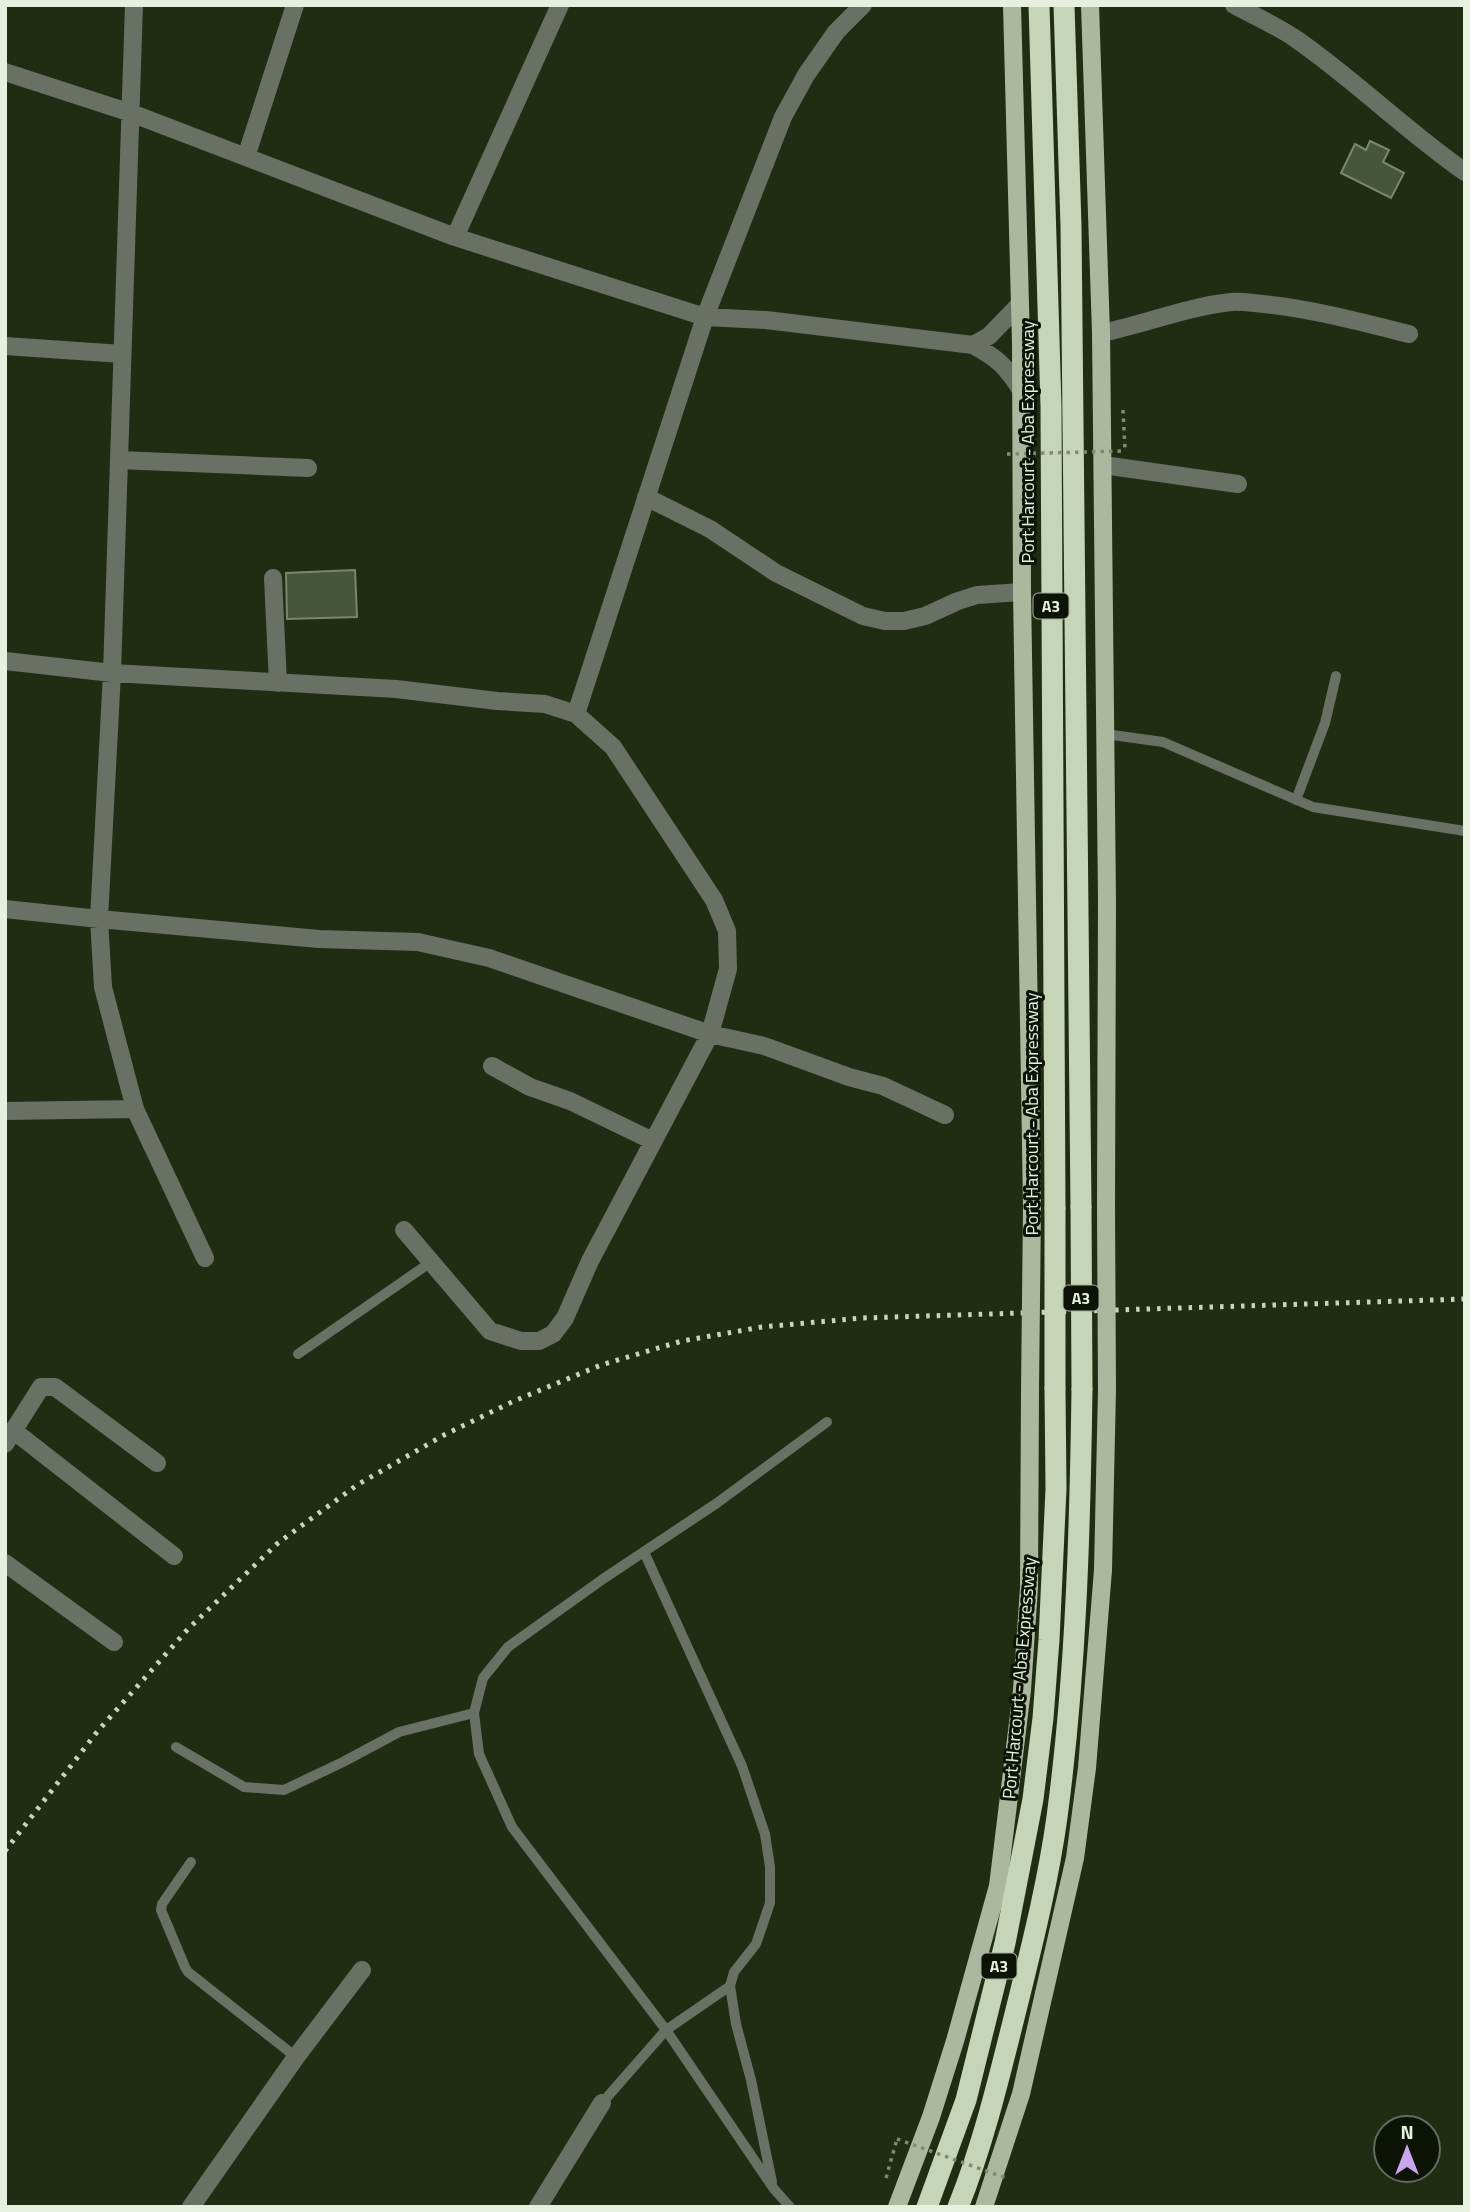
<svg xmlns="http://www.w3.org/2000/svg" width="1470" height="2212" viewBox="0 0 1470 2212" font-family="'Titillium Web',sans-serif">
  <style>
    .building { fill: #475539; stroke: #79886a; stroke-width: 2 }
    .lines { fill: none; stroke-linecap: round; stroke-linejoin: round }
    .path { stroke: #808a74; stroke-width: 3.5; stroke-dasharray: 3.5 5; stroke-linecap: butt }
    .lane { stroke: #6a7064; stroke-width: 10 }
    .street { stroke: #6a7064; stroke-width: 18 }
    .primary { stroke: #abb89e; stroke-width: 18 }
    .highway { stroke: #c5d5b5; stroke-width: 21 }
    .rail { stroke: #cad3c1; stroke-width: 5; stroke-dasharray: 3.5 7; stroke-linecap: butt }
    .path-bridge { stroke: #808a74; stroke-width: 3.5; stroke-dasharray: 3.5 5; stroke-linecap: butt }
    .primary-bridge { stroke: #abb89e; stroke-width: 18 }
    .highway-bridge { stroke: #c5d5b5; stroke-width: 21 }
    .labels { text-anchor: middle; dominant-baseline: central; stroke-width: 6; stroke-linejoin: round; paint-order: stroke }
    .shield { fill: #0e1308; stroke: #a6ae9e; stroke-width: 2 }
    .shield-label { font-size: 16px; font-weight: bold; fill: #e7f0df }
    .street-label { font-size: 18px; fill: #e7f0df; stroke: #0e1308 }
  </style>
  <rect width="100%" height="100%" fill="#212d13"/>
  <path class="building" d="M1370 141 1389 150 1383 162 1404 173 1391 198 1341 173 1355 144 1366 150Z
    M355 570 357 617 287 619 286 573Z"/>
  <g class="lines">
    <path class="path" d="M1123 410 1125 449
      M886 2178 897 2139"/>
    <path class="lane" d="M1105 734 1163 742 1313 807 1465 831
      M1296 800 1325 723 1336 676
      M298 1354 431 1262
      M644 1552 742 1766 765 1834 770 1867V1903L756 1944 734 1972 730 1986 736 2024 751 2080 772 2182
      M176 1747 244 1787 284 1790 343 1762 399 1732 474 1713
      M191 1862 162 1904 161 1910 185 1967 188 1972 296 2057
      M602 2103 666 2030 730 1986
      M790 2207 774 2189 666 2030 512 1827 479 1754 474 1713 483 1678 508 1647 603 1579 717 1503 827 1422"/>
    <path class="street" d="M134 5 112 673 99 919 103 987 135 1109 205 1258
      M1234 5C1255 16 1277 26 1296 39 1355 80 1406 131 1465 172
      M5 72 131 113 455 237 705 317 766 320 973 345C997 358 1006 366 1021 390
      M246 157 295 5
      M455 237 560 5
      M1101 333C1145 324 1186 307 1231 302 1241 301 1252 303 1263 304 1312 309 1361 322 1409 334
      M973 345 989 336 1020 304
      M5 346 122 354
      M119 460 308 468
      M1103 465 1238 484
      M646 497 710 529 776 573 863 616 885 621H904L925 616 958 601 977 595 1022 592
      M273 578 278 683
      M5 661 112 673 396 689 497 701 545 704 576 714 613 747 714 900 727 931 728 969 710 1034 590 1261 565 1318 553 1334 539 1341H521L490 1331 404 1230
      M576 714 705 317 783 117 806 75 836 32 863 5
      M5 909 99 919 319 939 418 942 489 958 710 1034 764 1046 849 1077 883 1086 945 1115
      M492 1066 530 1087 570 1101 653 1141
      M5 1111 135 1109
      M14 1431 174 1556
      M5 1444 41 1387H55L157 1463
      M5 1563 114 1642
      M191 2207 296 2057 362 1970
      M538 2207 602 2103"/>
    <path class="primary" d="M1012 5 1021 343 1022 592 1032 1207
      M1090 5 1101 333 1107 901 1106 1206
      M897 2207 931 2117 955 2041 998 1886 1022 1690 1029 1588 1030 1391
      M984 2207 1021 2094 1075 1858 1087 1768 1103 1570 1107 1390"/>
    <path class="highway" d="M1039 5 1051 406 1055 1208
      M1064 5 1071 226 1081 1207
      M927 2207 966 2100 1005 1943 1033 1799 1043 1718 1049 1640 1056 1489 1055 1388
      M958 2207C983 2145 999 2078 1015 2014 1031 1949 1048 1883 1057 1817 1076 1675 1080 1532 1082 1389"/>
    <path class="rail" d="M5 1851 97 1732 188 1629 278 1543 357 1485 444 1435 514 1401 601 1365 682 1341 762 1327 862 1318 1465 1299"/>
    <path class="path-bridge" d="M1007 454 1125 451
      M897 2139 1006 2178"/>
    <path class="primary-bridge" d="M1106 1206 1107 1390
      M1030 1391 1032 1207"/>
    <path class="highway-bridge" d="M1081 1207 1082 1389
      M1055 1208V1388"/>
  </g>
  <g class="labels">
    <g class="shield">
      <rect x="1033.5" y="593.5" width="35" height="25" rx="5"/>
      <rect x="1063.5" y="1285.5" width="35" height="25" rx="5"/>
      <rect x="981.5" y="1953.5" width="35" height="25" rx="5"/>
    </g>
    <g class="shield-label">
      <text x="1051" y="606">A3</text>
      <text x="1081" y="1298">A3</text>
      <text x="999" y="1966">A3</text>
    </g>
    <g class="street-label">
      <text transform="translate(1027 442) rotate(-90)">Port Harcourt - Aba Expressway</text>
      <text transform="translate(1031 1114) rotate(-90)">Port Harcourt - Aba Expressway</text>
      <text transform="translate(1019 1678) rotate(-85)">Port Harcourt - Aba Expressway</text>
    </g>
  </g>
  <rect width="1470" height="2212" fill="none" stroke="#e7f0df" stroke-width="14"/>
  <g transform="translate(1407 2149)"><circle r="33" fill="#0e1308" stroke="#656b5e" stroke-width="2"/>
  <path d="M0-5L12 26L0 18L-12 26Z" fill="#c9a5ee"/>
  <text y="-10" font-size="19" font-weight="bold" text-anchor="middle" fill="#e7f0df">N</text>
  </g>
</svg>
